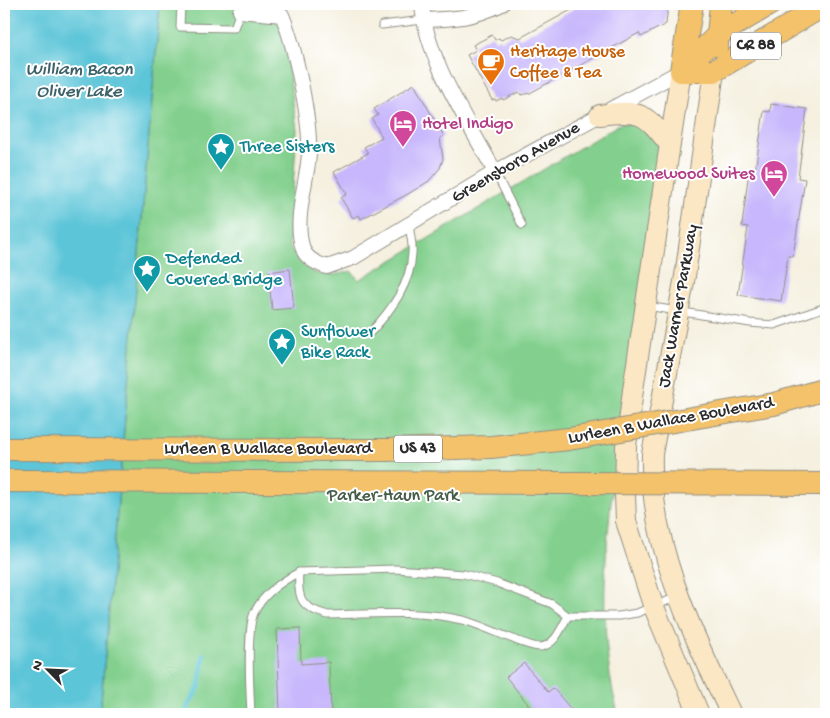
<svg xmlns="http://www.w3.org/2000/svg" width="830" height="718" viewBox="0 0 830 718" font-family="'Gochi Hand',sans-serif">
  <style>
    .green { fill: #83d08e; stroke: #577e5c }
    .water { fill: #5cc5d8; stroke: #447882 }
    .lines { fill: none; stroke-linecap: round; stroke-linejoin: round }
    .stream { stroke: #5cc5d8; stroke-width: 5 }
    .building { fill: #c8b7fc }
    .service-casing { stroke: #908e85; stroke-width: 9 }
    .minor-casing { stroke: #908e85; stroke-width: 16 }
    .secondary-casing { stroke: #908e85; stroke-width: 22 }
    .primary-casing { stroke: #908e85; stroke-width: 24 }
    .service { stroke: #fff; stroke-width: 7 }
    .minor { stroke: #fff; stroke-width: 14 }
    .secondary { stroke: #fbe7c3; stroke-width: 20 }
    .primary { stroke: #f4c26a; stroke-width: 22 }
    .trunk-bridge-casing { stroke: #908e85; stroke-width: 24; stroke-linecap: butt }
    .trunk-bridge { stroke: #f4c26a; stroke-width: 22 }
    .labels { text-anchor: middle; dominant-baseline: central; stroke-width: 4; stroke-linejoin: round; paint-order: stroke }
    .shield { fill: #fff; stroke: #6b6b6b; stroke-width: 1 }
    .shield-label { font-size: 16px; font-weight: bold; fill: #2b2b2b }
    .food-label { font-size: 18px; fill: #c56008; stroke: #fff; text-anchor: start }
    .hotel-label { font-size: 18px; fill: #b23c85; stroke: #fff; text-anchor: start }
    .culture-label { font-size: 18px; fill: #0d838f; stroke: #fff; text-anchor: start }
    .street-label { font-size: 18px; fill: #2b2b2b; stroke: #fff }
    .park-label { font-size: 18px; fill: #455d49; stroke: #fff }
    .water-label { font-size: 19px; font-style: italic; fill: #3c6168; stroke: #fff }
  </style>
  <rect width="100%" height="100%" fill="#fff"/>
  <filter id="ink" filterUnits="userSpaceOnUse"><feTurbulence type="fractalNoise" baseFrequency=".02" numOctaves="2"/><feDisplacementMap in="SourceGraphic" scale="10" xChannelSelector="R" yChannelSelector="G"/><feConvolveMatrix kernelMatrix="1 2 1 2 8 2 1 2 1" color-interpolation-filters="sRGB"/></filter>
  <filter id="wash" filterUnits="userSpaceOnUse"><feTurbulence type="fractalNoise" baseFrequency=".0096" numOctaves="4" result="noise"/><feDisplacementMap in="SourceGraphic" scale="20" xChannelSelector="R" yChannelSelector="G"/><feGaussianBlur stdDeviation="1.12" result="paint"/><feColorMatrix in="noise" values="0 0 0 0 0 0 0 0 0 0 0 0 0 0 0 0 0 1.4 0 .05"/><feComposite in="paint" operator="in"/></filter>
  <g filter="url(#wash)">
    <rect width="100%" height="100%" fill="#f5f0df"/>
    <path class="green" d="M160 4H279L297 129 289 245C304 275 321 280 351 271L359 280 618 125 626 122 643 125 662 151C650 232 638 313 626 395 611 499 591 611 618 714H100Z"/>
    <path class="water" d="M4 4H160L100 714H4Z"/>
    <g class="lines">
      <path class="stream" d="M187 714V708L199 687 204 655"/>
    </g>
    <g id="blocks">
      <path class="building" d="M582 4H668L666 24 641 37 639 33 530 93 521 95 519 92 503 100 502 98 496 101 495 99 492 100 467 55 476 50 473 45 492 35 495 40 499 38 501 40 511 35 520 38Z
        M414 84 444 136 440 138 443 159 440 168 429 181 408 194 361 219 359 215 353 218 341 198 347 194 334 172 368 153 364 147 382 137 372 119 378 115 374 109Z
        M771 104 807 109 798 178 805 179 793 256H788L781 301 738 295 748 227 742 226 749 170 755 171 764 111 770 112Z
        M290 269 294 308 272 310 268 272Z
        M300 628 301 664 329 662 331 714H280L277 629Z
        M524 663 548 692 553 688 575 714H536L506 677Z"/>
    </g>
  </g>
  <g filter="url(#ink)">
    <use href="#blocks" fill-opacity="0" stroke="#908e85" stroke-width="1"/>
    <g class="lines">
      <defs>
        <path id="service" d="M181 4 180 27 234 28 240 11 238 4
          M382 25 423 20
          M495 172 522 225
          M647 306 750 323 774 325 826 307
          M371 332C391 310 411 284 412 253 413 244 410 234 409 225
          M568 616C561 628 556 644 541 647 530 649 479 623 462 620 419 610 372 614 328 615 301 608 297 599 299 572L396 569 464 574 497 583 552 604 568 616H619L637 613 677 597
          M251 714C250 693 246 631 254 613 263 594 281 582 299 572"/>
        <path id="minor" d="M422 4C425 57 470 125 495 172
          M240 11 282 15C295 46 311 121 309 154 307 184 293 220 303 249 306 259 318 264 327 267L353 258 495 172 681 71
          M423 20C455 19 473 18 502 4"/>
        <path id="secondary" d="M681 71 633 390 626 446 625 495 626 521 653 605 699 714
          M714 71 685 276 652 454C649 546 693 634 731 714
          M600 115C641 109 646 114 670 145"/>
        <path id="primary" d="M717 45 721 4
          M681 71H714L826 4
          M681 71 719 34 770 4
          M681 71 692 4"/>
      </defs>
      <use href="#service" class="service-casing"/>
      <use href="#minor" class="minor-casing"/>
      <use href="#secondary" class="secondary-casing"/>
      <use href="#primary" class="primary-casing"/>
      <use href="#service" class="service"/>
      <use href="#minor" class="minor"/>
      <use href="#secondary" class="secondary"/>
      <use href="#primary" class="primary"/>
      <defs>
        <path id="trunk-bridge" d="M4 449 385 450 491 447 569 439 774 404 826 389
          M4 481 826 484"/>
      </defs>
      <use href="#trunk-bridge" class="trunk-bridge-casing"/>
      <use href="#trunk-bridge" class="trunk-bridge"/>
    </g>
  </g>
  <defs>
    <symbol id="cafe-pin" viewBox="-11 -11 22 30"><path d="M0 17L-7.5 6A9.5 9.5 0 1 1 7.5 6Z" fill="#e8710a" stroke="#fff"/><path d="M-5.5-4.5H6V0H3Q3 3.5 0 3.5H-2.5Q-5.5 3.5-5.5 0ZM3-3.2v2h1.7v-2ZM-6 4.5H4V6H-6Z" fill="#fff"/></symbol>
    <symbol id="hotel-pin" viewBox="-11 -11 22 30"><path d="M0 17L-7.5 6A9.5 9.5 0 1 1 7.5 6Z" fill="#d1479c" stroke="#fff"/><path d="M-6-4.5h1.5V1H6V5H4.5V3h-9V5H-6ZM-4 0a1.8 1.8 0 1 1 3.6 0ZM.5 0V-2.5h3Q6-2.5 6 0Z" fill="#fff"/></symbol>
    <symbol id="sight-pin" viewBox="-11 -11 22 30"><path d="M0 17L-7.5 6A9.5 9.5 0 1 1 7.5 6Z" fill="#0f9aa8" stroke="#fff"/><path d="M0-6L1.8-2.2L6-1.7L2.9 1.2L3.7 5.4L0 3.3L-3.7 5.4L-2.9 1.2L-6-1.7L-1.8-2.2Z" fill="#fff"/></symbol>
  </defs>
  <g fill-rule="evenodd">
    <use href="#cafe-pin" x="475" y="46" width="32" height="43"/>
    <use href="#hotel-pin" x="387" y="108" width="32" height="43"/>
    <use href="#sight-pin" x="205" y="131" width="32" height="43"/>
    <use href="#hotel-pin" x="758" y="158" width="32" height="43"/>
    <use href="#sight-pin" x="131" y="253" width="32" height="43"/>
    <use href="#sight-pin" x="266" y="326" width="32" height="43"/>
  </g>
  <g class="labels">
    <g class="shield">
      <rect x="731" y="32.5" width="50" height="27" rx="4"/>
      <rect x="394" y="435.5" width="48" height="27" rx="4"/>
    </g>
    <g class="shield-label">
      <text x="756" y="46">CR 88</text>
      <text x="418" y="449">US 43</text>
    </g>
    <g class="food-label">
      <text x="510" y="52">Heritage House<tspan x="510" dy="21">Coffee &amp; Tea</tspan></text>
    </g>
    <g class="hotel-label">
      <text x="422" y="124">Hotel Indigo</text>
      <text x="755" y="174" text-anchor="end">Homewood Suites</text>
    </g>
    <g class="culture-label">
      <text x="240" y="147">Three Sisters</text>
      <text x="166" y="259">Defended<tspan x="166" dy="21">Covered Bridge</tspan></text>
      <text x="301" y="332">Sunflower<tspan x="301" dy="21">Bike Rack</tspan></text>
    </g>
    <g class="street-label">
      <text transform="translate(516 163) rotate(-30)">Greensboro Avenue</text>
      <text transform="translate(679 306) rotate(-80)">Jack Warner Parkway</text>
      <text transform="translate(671 421) rotate(-10)">Lurleen B Wallace Boulevard</text>
      <text x="268" y="449">Lurleen B Wallace Boulevard</text>
    </g>
    <g class="park-label">
      <text x="393" y="496">Parker-Haun Park</text>
    </g>
    <g class="water-label">
      <text x="79" y="70">William Bacon<tspan x="79" dy="22">Oliver Lake</tspan></text>
    </g>
  </g>
  <rect width="830" height="718" fill="none" stroke="#fff" stroke-width="20"/>
  <g transform="translate(48 670) rotate(294)" stroke="#ffffff" stroke-width="4" paint-order="stroke">
  <path d="M0-4L9 19L0 12L-9 19Z" fill="#2b2b2b"/>
  <text y="-8" font-size="14" font-weight="bold" text-anchor="middle" fill="#2b2b2b">N</text>
  </g>
</svg>
